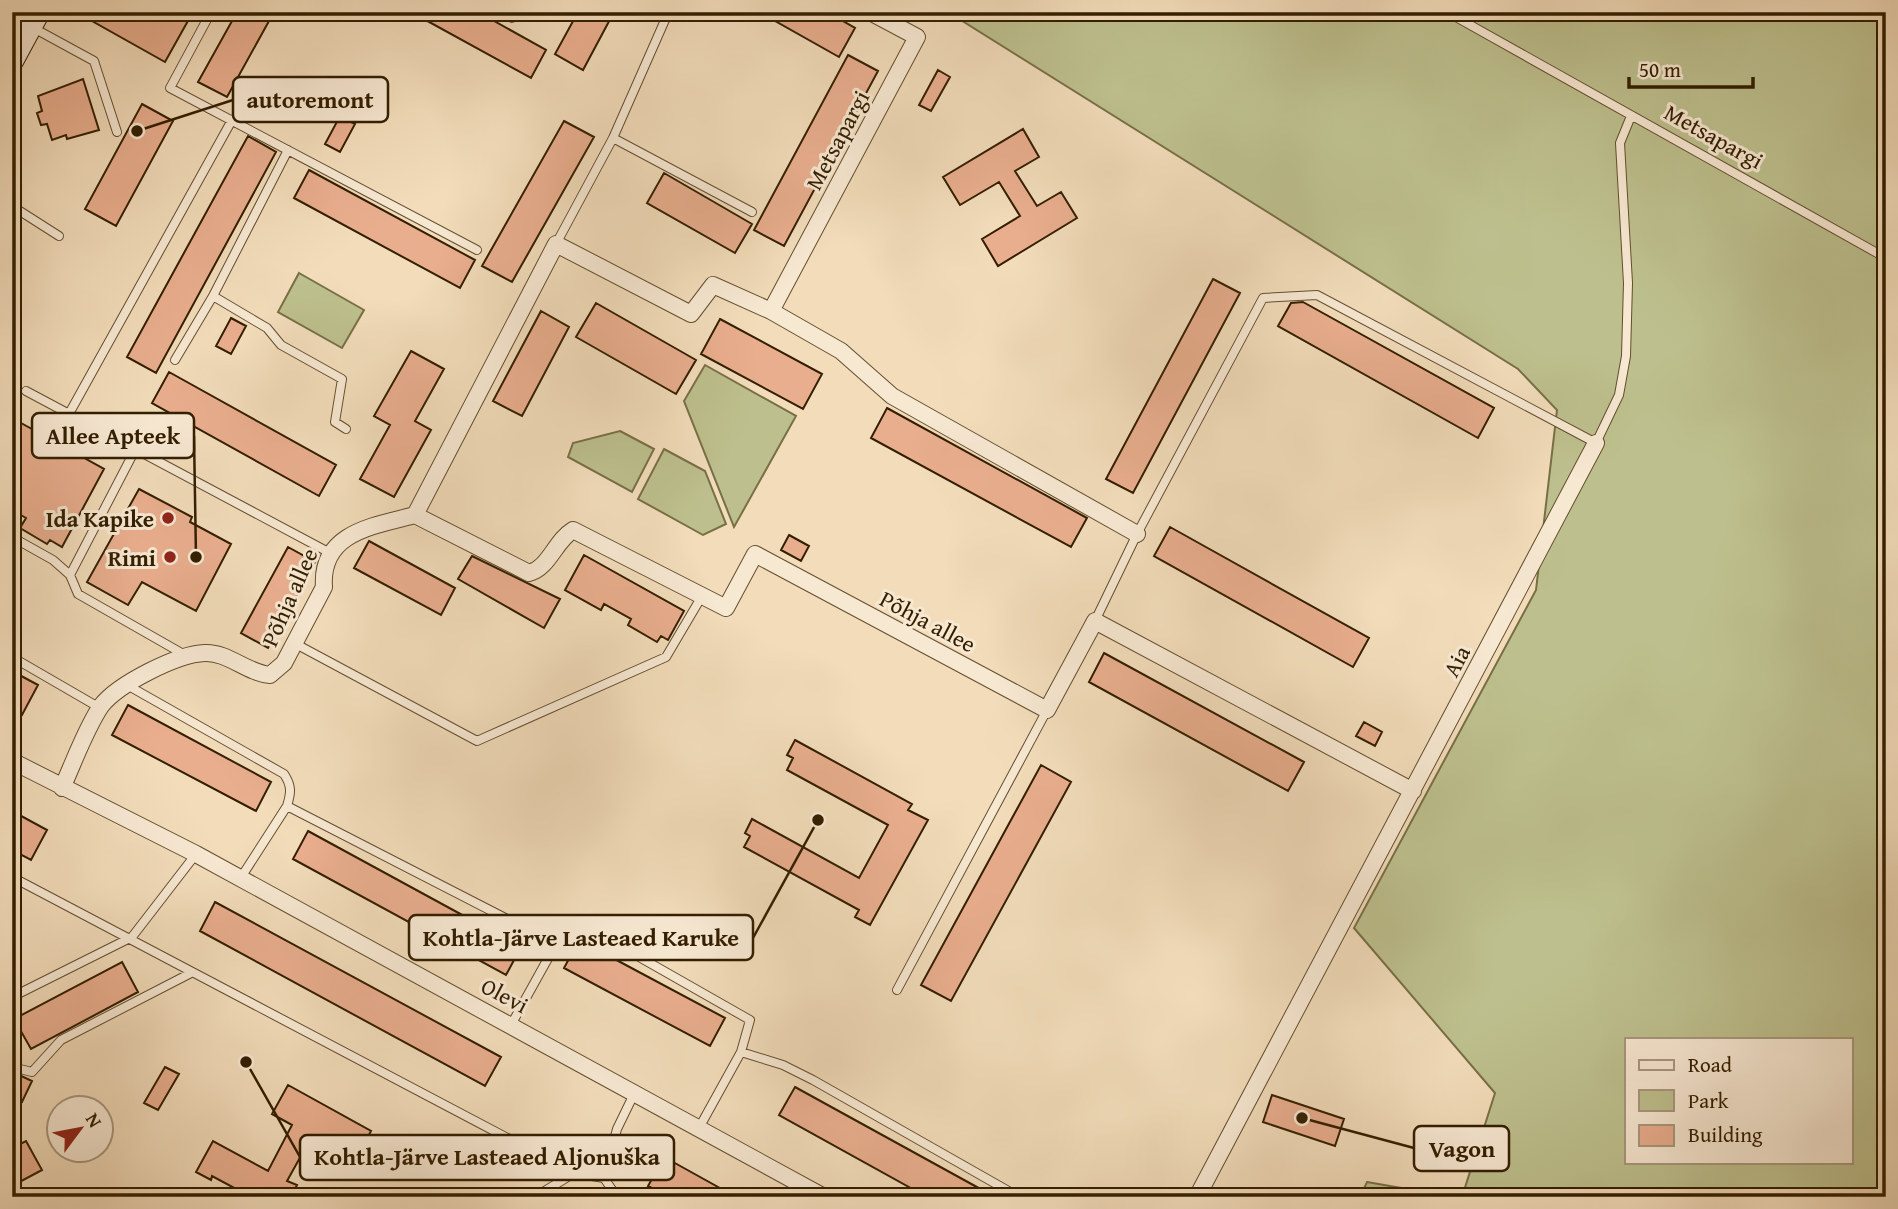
<svg xmlns="http://www.w3.org/2000/svg" width="1898" height="1209" viewBox="0 0 1898 1209" font-family="'Gentium Book Plus',serif">
  <style>
    .green { fill: #bdc08e; stroke: #786f47; stroke-width: 2; fill-rule: evenodd }
    .building { fill: #e9ae8e; stroke: #331e00; stroke-width: 2 }
    .lines { fill: none; stroke-linecap: round; stroke-linejoin: round }
    .lane-casing { stroke: #634e2e; stroke-width: 10 }
    .street-casing { stroke: #634e2e; stroke-width: 18 }
    .secondary-casing { stroke: #331e00; stroke-width: 25 }
    .lane { stroke: #f7e8d2; stroke-width: 8 }
    .street { stroke: #f7e8d2; stroke-width: 16 }
    .secondary { stroke: #f7e8d2; stroke-width: 23 }
    .poi-dot { fill: #8f2418; stroke: #f7e8d2; stroke-width: 2.5 }
    .labels { text-anchor: middle; dominant-baseline: central; stroke-width: 6; stroke-linejoin: round; paint-order: stroke }
    .street-label { font-size: 23px; fill: #331e00; stroke: #f7e8d2 }
    .poi-label { font-size: 23px; font-weight: bold; fill: #331e00; stroke: #f7e8d2; text-anchor: end }
    .leader { fill: none; stroke: #331e00; stroke-width: 2.5 }
    .callout-dot { fill: #331e00; stroke: #f7e8d2; stroke-width: 2.5 }
    .callout { fill: #f7e8d2; stroke: #331e00; stroke-width: 2.5 }
    .callout-label { font-size: 24px; text-anchor: middle; font-weight: bold; fill: #331e00 }
  </style>
  <rect width="100%" height="100%" fill="#f2dcba"/>
  <filter id="stains"><feTurbulence type="fractalNoise" baseFrequency=".00286" numOctaves="4"/><feColorMatrix values="0 0 0 0 .2 0 0 0 0 .09 0 0 0 0 .02 0 0 0 .5 -.17"/></filter>
  <radialGradient id="worn" r=".72"><stop offset=".6" stop-color="#630" stop-opacity="0"/><stop offset="1" stop-color="#630" stop-opacity=".3"/></radialGradient>
  <path class="green" d="M948 12H1886V1197H1462L1495 1093 1354 928 1536 590 1557 410 1518 369ZM1627 1039H1851V1162H1627Z
    M299 273 364 310 342 348 278 312Z
    M705 365 796 416 734 527 684 401Z
    M620 431 654 449 632 492 568 457 573 443Z
    M664 449 705 471 726 524 703 535 638 499Z
    M1367 1182 1453 1197H1360Z"/>
  <path class="building" d="M76 12H178L189 19 165 62Z
    M237 12H274L227 97 198 82Z
    M411 12H478L546 50 531 78Z
    M578 12H614L583 70 555 54Z
    M759 12H827L855 28 839 57Z
    M848 55 878 71 784 246 754 230Z
    M938 70 950 77 931 111 919 105Z
    M83 79 99 130 67 139 66 135 52 140 47 124 41 125 37 113 42 111 38 96Z
    M142 104 173 121 116 226 85 209Z
    M340 116 355 124 340 152 325 144Z
    M564 121 594 137 512 282 482 266Z
    M1023 129 1039 157 1015 171 1037 206 1061 192 1077 218 998 266 982 239 1020 216 999 182 960 205 943 177Z
    M248 136 276 152 156 373 127 357Z
    M309 170 475 260 460 288 294 198Z
    M664 173 752 224 735 253 647 203Z
    M1213 279 1240 293 1133 493 1106 479Z
    M1303 302 1494 408 1478 438 1278 326 1291 303Z
    M596 303 696 360 676 394 576 337Z
    M541 311 569 327 522 416 493 401Z
    M231 318 246 326 231 354 216 346Z
    M720 319 822 374 803 409 701 354Z
    M411 351 444 369 415 421 431 430 394 497 360 479 390 425 374 416Z
    M169 372 336 465 319 496 152 403Z
    M887 408 1087 518 1071 547 871 438Z
    M12 418 104 469 62 547 50 540 47 544 20 528 26 518 12 510Z
    M139 489 192 517 190 522 231 544 196 611 142 582 128 605 87 582Z
    M1170 527 1369 638 1353 667 1154 556Z
    M789 535 809 546 801 561 781 550Z
    M369 541 455 588 441 615 354 568Z
    M288 547 315 562 268 648 241 633Z
    M584 555 684 611 668 640 661 636 657 642 628 625 631 619 604 604 601 610 565 590Z
    M472 556 560 599 544 628 458 579Z
    M1104 653 1304 762 1288 791 1089 682Z
    M12 671 38 685 22 715 12 710Z
    M128 705 271 782 256 811 112 735Z
    M1364 722 1382 732 1375 746 1356 736Z
    M795 740 912 804 908 810 928 820 870 925 855 917 859 910 744 847 750 836 745 833 752 819 859 878 888 825 787 770 793 758 787 755Z
    M1041 765 1071 782 951 1001 921 985Z
    M12 811 47 830 31 860 12 850Z
    M308 831 521 947 506 975 293 859Z
    M215 902 501 1057 485 1086 200 931Z
    M579 940 725 1018 710 1046 564 968Z
    M122 962 138 992 31 1049 14 1019Z
    M165 1067 179 1074 158 1110 144 1103Z
    M19 1075 32 1081 22 1102 12 1097Z
    M288 1085 371 1131 354 1164 340 1157 342 1152 312 1136 287 1181 297 1185 291 1197H251L212 1176 211 1180 196 1172 213 1141 268 1171 292 1125 272 1114Z
    M795 1087 995 1197H927L779 1115Z
    M1272 1095 1344 1119 1335 1146 1263 1122Z
    M26 1141 42 1170 12 1186V1148Z
    M664 1157 736 1197H668L648 1186Z"/>
  <g class="lines">
    <defs>
      <path id="lane" d="M211 12 170 88 477 250
        M502 12 512 18 515 12
        M1447 12 1886 258
        M17 19 94 61 117 132
        M613 138 665 20 658 12
        M12 206 59 236
        M556 244 613 138 752 212
        M213 296 267 328 281 345 342 379 335 422 346 429
        M175 360 213 296 288 150
        M26 391 332 554
        M70 412 232 120
        M136 448 70 575 78 594 185 655
        M12 537 53 560 70 575
        M1095 621 1137 534 1263 298 1317 295 1596 443 1619 395 1626 356 1628 283 1620 143 1631 116
        M294 643 477 741 666 657 702 596
        M12 657 100 708
        M127 685 284 774C292 786 291 793 287 806L240 879
        M287 806 556 944 511 1025
        M12 877 574 1173
        M556 944 568 922 590 929 750 1020 741 1052 699 1128
        M897 990 1047 710
        M12 997 132 937 196 854
        M741 1052 783 1065 813 1080 1019 1197
        M12 1067 32 1072 61 1040 191 973
        M46 1197 51 1194
        M535 1197 574 1173 604 1178
        M617 1197 604 1178 617 1129 634 1094"/>
      <path id="street" d="M771 311 917 37 870 12
        M415 515 556 244 691 314 713 285 771 311 841 351 892 396 1137 534
        M12 761 196 854 824 1197
        M62 788C74 762 85 730 101 706 118 684 177 654 205 653 228 652 247 673 270 675L284 663 324 587C320 532 374 526 415 515L529 573C549 568 555 541 573 530L726 608 755 554 1047 710 1095 621 1413 791
        M1197 1197 1596 443"/>
      <path id="secondary" d="M12 60 38 12"/>
    </defs>
    <use href="#lane" class="lane-casing"/>
    <use href="#street" class="street-casing"/>
    <use href="#secondary" class="secondary-casing"/>
    <use href="#lane" class="lane"/>
    <use href="#street" class="street"/>
    <use href="#secondary" class="secondary"/>
  </g>
  <g class="poi-dot">
    <circle cx="168" cy="518" r="7"/>
    <circle cx="170" cy="557" r="7"/>
  </g>
  <g class="labels">
    <g class="street-label">
      <text transform="translate(1714 136) rotate(29)">Metsapargi</text>
      <text transform="translate(837 140) rotate(-62)">Metsapargi</text>
      <text transform="translate(289 597) rotate(-66)">Põhja allee</text>
      <text transform="translate(928 621) rotate(28)">Põhja allee</text>
      <text transform="translate(1456 661) rotate(-62)">Aia</text>
      <text transform="translate(505 995) rotate(28)">Olevi</text>
    </g>
    <g class="poi-label">
      <text x="154" y="518">Ida Kapike</text>
      <text x="156" y="557">Rimi</text>
    </g>
  </g>
  <path class="leader" d="M137 131L233 100M196 557L194 436M818 820L753 938M1302 1118L1414 1148M246 1062L300 1157"/>
  <g class="callout-dot">
    <circle cx="137" cy="131" r="7"/>
    <circle cx="196" cy="557" r="7"/>
    <circle cx="818" cy="820" r="7"/>
    <circle cx="1302" cy="1118" r="7"/>
    <circle cx="246" cy="1062" r="7"/>
  </g>
  <g class="callout">
    <rect x="233" y="77" width="155" height="45" rx="7"/>
    <rect x="32" y="413" width="162" height="45" rx="7"/>
    <rect x="409" y="915" width="344" height="45" rx="7"/>
    <rect x="1414" y="1126" width="95" height="45" rx="7"/>
    <rect x="300" y="1135" width="374" height="45" rx="7"/>
  </g>
  <g class="callout-label">
    <text x="310" y="108">autoremont</text>
    <text x="113" y="444">Allee Apteek</text>
    <text x="581" y="946">Kohtla-Järve Lasteaed Karuke</text>
    <text x="1462" y="1157">Vagon</text>
    <text x="487" y="1165">Kohtla-Järve Lasteaed Aljonuška</text>
  </g>
  <rect width="1898" height="1209" fill="none" stroke="#f2dcba" stroke-width="42"/>
  <rect x="14" y="14" width="1870" height="1181" fill="none" stroke="#331e00" stroke-width="3.5"/>
  <rect x="21" y="21" width="1856" height="1167" fill="none" stroke="#331e00" stroke-width="2"/>
  <rect x="1625" y="1038" width="228" height="126" fill="#f7e8d2" stroke="#a9977e" stroke-width="2"/>
  <rect x="1639" y="1060" width="35" height="10" fill="#f7e8d2" stroke="#a9977e" stroke-width="2"/>
  <text x="1688" y="1072" font-size="21" fill="#331e00">Road</text>
  <rect x="1639" y="1090" width="35" height="21" fill="#bdc08e" stroke="#a9977e" stroke-width="2"/>
  <text x="1688" y="1108" font-size="21" fill="#331e00">Park</text>
  <rect x="1639" y="1125" width="35" height="21" fill="#e9ae8e" stroke="#a9977e" stroke-width="2"/>
  <text x="1688" y="1142" font-size="21" fill="#331e00">Building</text>
  <g transform="translate(80 1129) rotate(58)"><circle r="33" fill="#f7e8d2" stroke="#a9977e" stroke-width="2"/>
  <path d="M0-5L12 26L0 18L-12 26Z" fill="#8f2418"/>
  <text y="-10" font-size="19" font-weight="bold" text-anchor="middle" fill="#331e00">N</text>
  </g>
  <path d="M1629 77v10h124v-10" fill="none" stroke="#331e00" stroke-width="3.5"/>
  <text x="1639" y="77" font-size="21" fill="#331e00" stroke="#f7e8d2" stroke-width="5" paint-order="stroke">50 m</text>
  <rect width="100%" height="100%" filter="url(#stains)"/>
  <rect width="100%" height="100%" fill="url(#worn)"/>
</svg>
